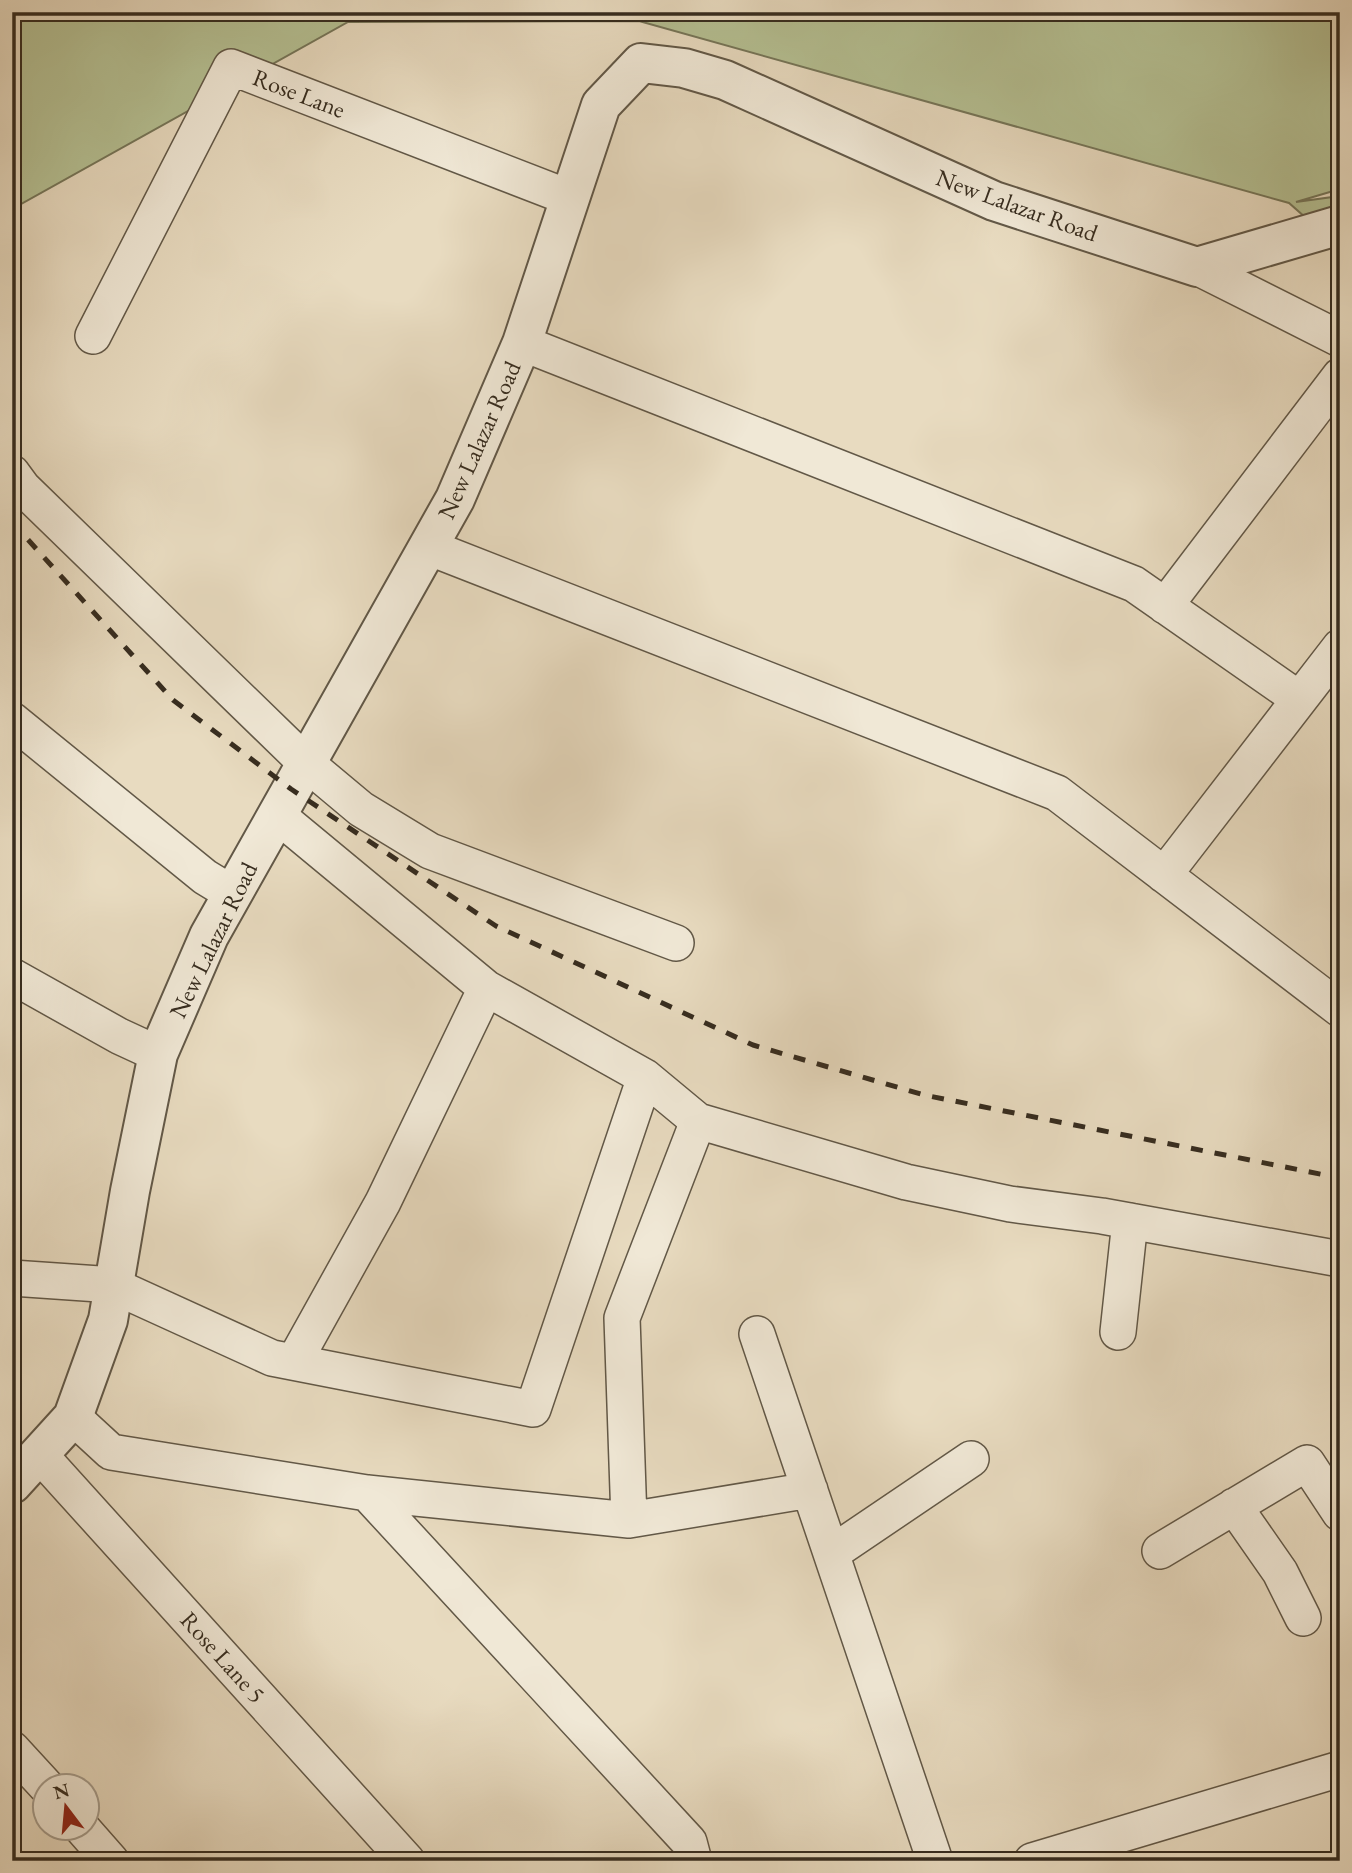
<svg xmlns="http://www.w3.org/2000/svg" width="1352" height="1873" viewBox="0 0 1352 1873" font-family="'EB Garamond',serif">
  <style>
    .green { fill: #b5c093; stroke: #767659; stroke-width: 2 }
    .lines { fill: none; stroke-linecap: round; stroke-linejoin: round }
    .minor-casing { stroke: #625847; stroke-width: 38 }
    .tertiary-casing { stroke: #625847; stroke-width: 42 }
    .minor { stroke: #f0e8d6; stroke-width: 35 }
    .tertiary { stroke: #f0e8d6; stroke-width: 38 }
    .rail { stroke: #362c1f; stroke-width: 5; stroke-dasharray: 12 12; stroke-linecap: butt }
    .labels { text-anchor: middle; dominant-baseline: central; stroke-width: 7; stroke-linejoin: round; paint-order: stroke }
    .street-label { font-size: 24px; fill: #362c1f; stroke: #f0e8d6 }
  </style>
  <rect width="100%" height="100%" fill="#e8dbc0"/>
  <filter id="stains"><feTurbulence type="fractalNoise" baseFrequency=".00286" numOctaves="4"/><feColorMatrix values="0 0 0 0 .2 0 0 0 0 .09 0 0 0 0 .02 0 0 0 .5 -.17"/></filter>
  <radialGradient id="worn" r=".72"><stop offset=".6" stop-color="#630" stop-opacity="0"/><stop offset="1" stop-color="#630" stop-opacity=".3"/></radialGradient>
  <path class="green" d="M12 12H1340V189L1296 202 1340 196V248L1289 203 639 21 348 22 12 209Z"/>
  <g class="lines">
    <defs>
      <path id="minor" d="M1197 267 1340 339
        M93 336 231 67 570 198
        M522 343 1134 584 1299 699
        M12 473 23 488 306 763 361 809 430 851 676 943
        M428 547 1057 793 1340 1009
        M1165 606 1340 376
        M12 720 205 877 233 894
        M277 815 486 988 645 1077 698 1121 622 1318 629 1520
        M1164 875 1340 647
        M12 976 119 1036 158 1054
        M698 1121 906 1182 1010 1204 1102 1216 1340 1259
        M12 1278 114 1285
        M114 1286 272 1358 533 1409 645 1077
        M1118 1332 1130 1221
        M757 1334 935 1861
        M294 1362 383 1202 486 988
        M73 1417 111 1452 367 1493 629 1520 810 1490
        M39 1454 407 1861
        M367 1493 689 1842 694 1861
        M1234 1506 1280 1572 1303 1618
        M1160 1551 1307 1463 1340 1513
        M832 1553 971 1459
        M12 1749 46 1786
        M82 1828 111 1861
        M1032 1861 1340 1769"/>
      <path id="tertiary" d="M12 1484 73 1417 108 1320 130 1191 158 1054 209 936 455 499 522 343 601 105 641 63 684 68 725 80 994 201 1197 267 1340 225"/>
    </defs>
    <use href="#minor" class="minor-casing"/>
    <use href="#tertiary" class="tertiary-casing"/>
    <use href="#minor" class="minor"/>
    <use href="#tertiary" class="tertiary"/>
    <path class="rail" d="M12 522 173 700 291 789 496 926 753 1045 924 1095 1340 1178"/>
  </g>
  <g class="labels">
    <g class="street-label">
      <text transform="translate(299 93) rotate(21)">Rose Lane</text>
      <text transform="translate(1017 205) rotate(20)">New Lalazar Road</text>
      <text transform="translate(479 440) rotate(-66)">New Lalazar Road</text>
      <text transform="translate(213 940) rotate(-64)">New Lalazar Road</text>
      <text transform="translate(223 1657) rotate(48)">Rose Lane 5</text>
    </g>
  </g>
  <rect width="1352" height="1873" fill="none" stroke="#e8dbc0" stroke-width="42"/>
  <rect x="14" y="14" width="1324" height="1845" fill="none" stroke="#362c1f" stroke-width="3.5"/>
  <rect x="21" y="21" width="1310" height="1831" fill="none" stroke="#362c1f" stroke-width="2"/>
  <g transform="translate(66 1807) rotate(344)"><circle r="33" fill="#f0e8d6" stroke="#a69d8d" stroke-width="2"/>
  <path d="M0-5L12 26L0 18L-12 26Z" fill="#8f2418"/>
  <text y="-10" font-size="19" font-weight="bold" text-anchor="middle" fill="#362c1f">N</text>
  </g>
  <rect width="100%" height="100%" filter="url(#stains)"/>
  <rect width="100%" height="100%" fill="url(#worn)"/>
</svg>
